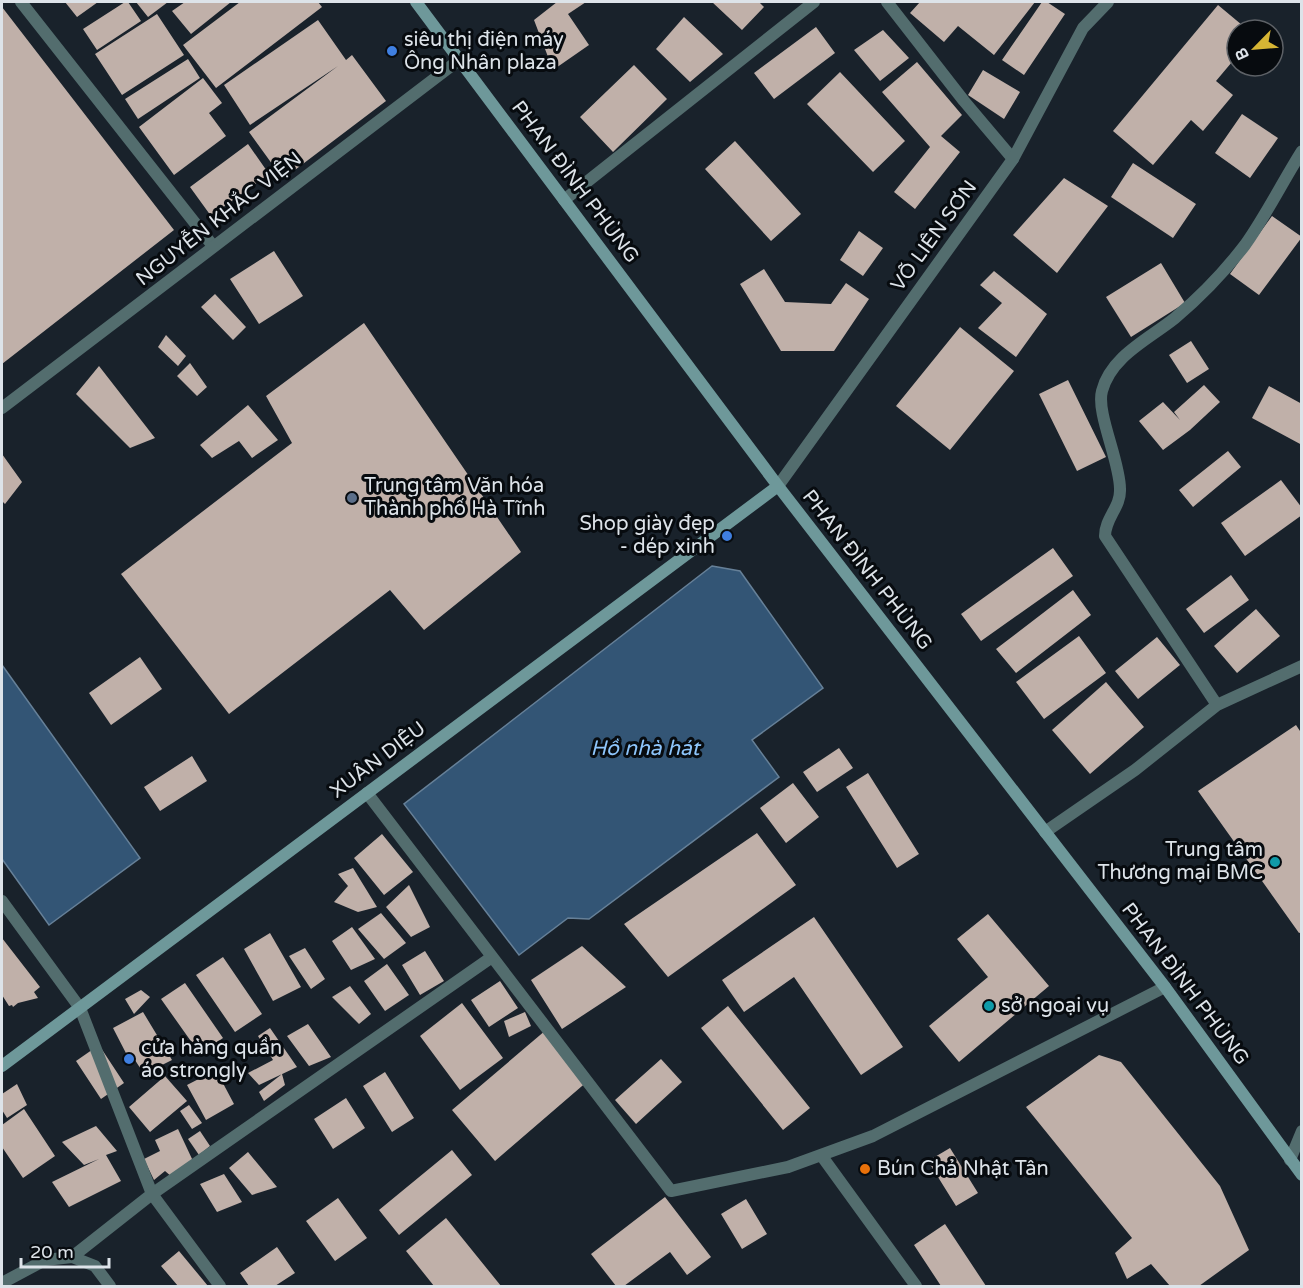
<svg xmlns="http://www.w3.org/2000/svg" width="1303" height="1288" viewBox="0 0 1303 1288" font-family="'Varela Round',sans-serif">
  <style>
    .water { fill: #335575; stroke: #668098; stroke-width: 1.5 }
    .building { fill: #c0b0a9 }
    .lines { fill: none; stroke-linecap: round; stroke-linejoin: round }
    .lane { stroke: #536d6e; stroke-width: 12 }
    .street { stroke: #536d6e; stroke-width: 12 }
    .secondary { stroke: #6e989a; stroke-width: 12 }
    .shop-dot { fill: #3f7fe0; stroke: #070b0f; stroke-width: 2 }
    .service-dot { fill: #5c6f8a; stroke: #070b0f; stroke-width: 2 }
    .culture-dot { fill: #0f9aa8; stroke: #070b0f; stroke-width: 2 }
    .food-dot { fill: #e8710a; stroke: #070b0f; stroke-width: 2 }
    .labels { text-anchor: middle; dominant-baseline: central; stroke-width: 6; stroke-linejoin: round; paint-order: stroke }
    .poi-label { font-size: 20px; fill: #dde3e9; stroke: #070b0f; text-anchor: start }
    .street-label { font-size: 20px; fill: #dde3e9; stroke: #070b0f }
    .water-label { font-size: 21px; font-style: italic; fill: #8dc5fb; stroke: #070b0f }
  </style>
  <rect width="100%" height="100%" fill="#19222b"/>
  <path class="water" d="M712 566 740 571 823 688 752 740 779 777 589 919 568 918 519 955 404 804Z
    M2 665 140 858 49 925 2 859Z"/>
  <path class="building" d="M65 2H98L77 17Z
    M125 2H128L141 21 97 50 83 29Z
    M136 2H168L148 17Z
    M185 2H231L191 34 172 11Z
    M240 2H318L322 7 216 88 183 45Z
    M557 2H586L568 14 589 45 553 70 534 20Z
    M712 2H759L764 7 742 30Z
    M920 2H1035L994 55 958 26 944 42 910 13Z
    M1042 2H1047L1065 14 1024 75 1002 60Z
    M1218 5 1248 30H1237V56L1216 81 1233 95 1203 131 1191 120 1153 165 1113 131Z
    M2 7 174 230 2 364Z
    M157 14 184 55 122 95 95 54Z
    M684 17 723 54 690 82 656 49Z
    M318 20 346 60 352 55 386 101 283 179 249 132 338 66 250 125 224 85Z
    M816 27 835 53 774 99 754 73Z
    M883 30 909 58 880 81 854 50Z
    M188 59 200 78 138 119 125 99Z
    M917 62 962 115 941 136 960 152 915 209 894 192 930 147 882 92Z
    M634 65 667 99 613 152 580 117Z
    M983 70 1020 92 1004 119 968 95Z
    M840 72 905 141 873 172 807 104Z
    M203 78 222 103 209 113 226 136 174 175 139 127Z
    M1242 114 1278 138 1250 178 1215 153Z
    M735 141 801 214 771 241 705 169Z
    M248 144 269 174 211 216 190 187Z
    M1133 163 1196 204 1173 238 1111 197Z
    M1064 178 1108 206 1057 273 1013 235Z
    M1272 216 1302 237 1259 295 1230 274Z
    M859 231 883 248 863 276 840 260Z
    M274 251 303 296 259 324 230 279Z
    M1161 263 1185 303 1131 337 1106 297Z
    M764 269 785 302 831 304 846 283 869 299 834 351H781L740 284Z
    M994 271 1047 314 1016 357 978 328 1002 303 980 285Z
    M215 294 246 327 233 340 201 307Z
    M364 323 521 552 424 630 390 590 229 714 121 574 292 443 266 396Z
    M960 327 1014 371 950 450 896 406Z
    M166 335 186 356 178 366 158 347Z
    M1191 341 1209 369 1187 383 1169 355Z
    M190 363 207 387 197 396 177 376Z
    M99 366 155 438 130 448 76 394Z
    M1068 380 1106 457 1077 471 1039 394Z
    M1204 385 1220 402 1190 430 1163 450 1139 421 1163 402 1180 420 1174 412Z
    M1269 386 1302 404V445L1252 418Z
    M248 405 278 440 252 458 239 441 212 458 200 445Z
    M1228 451 1241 467 1193 507 1179 490Z
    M2 454 22 482 5 504 2 501Z
    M1281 480 1302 508V515L1245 556 1221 523Z
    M1053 548 1073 576 981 641 961 614Z
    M1231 575 1249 600 1204 633 1186 609Z
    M1073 590 1091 615 1016 673 996 649Z
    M1256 609 1280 636 1237 673 1214 646Z
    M1079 636 1106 673 1044 719 1016 682Z
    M1157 637 1180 665 1138 699 1115 671Z
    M140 657 162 689 111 725 89 693Z
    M1106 682 1144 727 1090 774 1052 730Z
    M1296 725 1302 734V932L1299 933 1198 791Z
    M839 748 853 768 817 792 803 772Z
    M192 756 207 781 160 811 144 787Z
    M868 773 919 854 897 868 846 787Z
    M793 783 819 817 786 843 760 808Z
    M757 833 796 885 668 977 624 924Z
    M382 834 413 872 384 895 354 858Z
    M353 868 377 907 358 912 334 902 348 886 338 874Z
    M409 885 430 927 411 937 386 907Z
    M381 913 406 943 384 959 358 929Z
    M988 914 1049 986 959 1062 929 1026 988 977 957 939Z
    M814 917 903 1047 861 1075 794 977 744 1012 722 980Z
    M352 927 375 959 351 970 332 941Z
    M270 933 301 987 273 1001 244 949Z
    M2 938 40 987 34 992 38 998 18 1003 13 1007 12 1005 9 1006 2 995Z
    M582 946 626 987 562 1029 531 980Z
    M305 948 325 979 311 989 289 956Z
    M425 951 444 981 420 995 402 965Z
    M223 957 262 1014 235 1032 196 975Z
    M387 964 409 995 385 1011 364 981Z
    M500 981 518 1008 489 1027 471 1000Z
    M185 983 223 1038 200 1054 161 999Z
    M350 986 371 1014 359 1024 332 997Z
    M141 990 150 997 134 1014 125 999Z
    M462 1003 503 1058 460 1090 420 1036Z
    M728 1006 810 1108 783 1130 701 1028Z
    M143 1012 172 1060 144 1074 133 1057 129 1059 113 1028Z
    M525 1012 531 1026 509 1037 504 1021Z
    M308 1024 331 1057 309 1066 287 1036Z
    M270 1028 297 1067 259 1085 248 1073 273 1060 258 1036Z
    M546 1030 589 1080 495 1161 452 1110Z
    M99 1045 124 1083 101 1099 76 1061Z
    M1099 1055 1121 1062 1220 1186 1249 1250 1199 1286H1170L1151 1264 1127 1279 1115 1253 1132 1238 1026 1107Z
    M661 1059 682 1082 636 1124 615 1100Z
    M216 1070 234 1104 206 1120 187 1085Z
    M385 1072 414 1118 392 1132 363 1086Z
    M282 1074 285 1085 264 1101 259 1092Z
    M165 1076 187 1101 150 1132 129 1107Z
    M17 1084 27 1105 7 1118 2 1110V1094Z
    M346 1098 365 1128 333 1149 314 1119Z
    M189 1105 202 1123 192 1129 180 1111Z
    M24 1109 55 1156 23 1178 2 1147V1125Z
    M96 1126 117 1151 106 1155 121 1181 69 1207 52 1182 99 1159 84 1165 62 1142Z
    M178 1129 193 1161 172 1177 165 1171 154 1180 144 1159 160 1151 155 1140Z
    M200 1131 210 1146 199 1155 188 1139Z
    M950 1148 978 1193 956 1206 928 1161Z
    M452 1150 472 1175 399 1235 379 1210Z
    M248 1152 277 1187 252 1195 229 1168Z
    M224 1174 242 1202 217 1212 200 1184Z
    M665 1197 711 1257 687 1275 670 1252 624 1286H616L591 1254Z
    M338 1198 367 1238 335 1261 306 1221Z
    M746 1199 767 1234 742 1249 721 1214Z
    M446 1218 501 1286H434L406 1251Z
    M945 1224 986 1286H941L914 1245Z
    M277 1247 295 1273 275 1286H249L240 1273Z
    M179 1251 208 1286H178L161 1266Z"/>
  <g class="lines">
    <path class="lane" d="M21 2 213 246
      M887 2 964 101 1013 159
      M564 200 814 2
      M1217 705 1105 536C1105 518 1121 507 1120 489 1120 461 1096 413 1102 391 1111 356 1149 339 1175 318 1200 297 1225 271 1245 245 1265 217 1283 181 1302 151
      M367 793 671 1191 788 1167 873 1136 1165 987
      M1045 832 1135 770 1217 705 1302 666
      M80 1008 152 1194 220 1286
      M821 1155 916 1286
      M1290 1160 1302 1131
      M72 1257 152 1194 492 957"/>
    <path class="street" d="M2 408 459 60
      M778 486 1013 159 1083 28 1108 2
      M2 901 80 1008
      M2 1283 45 1260 72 1257 95 1266 110 1286"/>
    <path class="secondary" d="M416 2 778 486 1165 987 1302 1175
      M2 1066 778 486"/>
  </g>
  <g class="shop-dot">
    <circle cx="392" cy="51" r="6"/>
    <circle cx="727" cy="536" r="6"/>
    <circle cx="129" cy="1059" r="6"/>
  </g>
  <circle class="service-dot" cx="352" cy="498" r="6"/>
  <g class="culture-dot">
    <circle cx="1275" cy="862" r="6"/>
    <circle cx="989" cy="1006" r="6"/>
  </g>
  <circle class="food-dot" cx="865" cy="1169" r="6"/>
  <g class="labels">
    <g class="poi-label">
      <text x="404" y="40">siêu thị điện máy<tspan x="404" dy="23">Ông Nhân plaza</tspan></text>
      <text x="364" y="486">Trung tâm Văn hóa<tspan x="364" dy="23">Thành phố Hà Tĩnh</tspan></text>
      <text x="715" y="524" text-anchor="end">Shop giày đẹp<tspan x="715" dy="23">- dép xinh</tspan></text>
      <text x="1263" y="850" text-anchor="end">Trung tâm<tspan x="1263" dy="23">Thương mại BMC</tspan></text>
      <text x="1001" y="1006">sở ngoại vụ</text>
      <text x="141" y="1048">cửa hàng quần<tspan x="141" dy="23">áo strongly</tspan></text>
      <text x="877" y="1169">Bún Chả Nhật Tân</text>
    </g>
    <g class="street-label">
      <text transform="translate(575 182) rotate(53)">PHAN ĐÌNH PHÙNG</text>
      <text transform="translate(219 219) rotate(-38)">NGUYỄN KHẮC VIỆN</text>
      <text transform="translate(934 236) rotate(-54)">VÕ LIÊN SƠN</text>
      <text transform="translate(867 570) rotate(52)">PHAN ĐÌNH PHÙNG</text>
      <text transform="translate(378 760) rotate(-37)">XUÂN DIỆU</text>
      <text transform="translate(1185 984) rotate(53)">PHAN ĐÌNH PHÙNG</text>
    </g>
    <g class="water-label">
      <text x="645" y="748">Hồ nhà hát</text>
    </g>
  </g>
  <rect width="1303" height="1288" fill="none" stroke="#dde3e9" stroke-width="6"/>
  <g transform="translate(1255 48) rotate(245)"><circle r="28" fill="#070b0f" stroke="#5d6166" stroke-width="1.5"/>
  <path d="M0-4.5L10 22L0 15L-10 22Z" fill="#d6b534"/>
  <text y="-9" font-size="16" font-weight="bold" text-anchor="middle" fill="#dde3e9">B</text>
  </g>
  <path d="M21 1258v9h88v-9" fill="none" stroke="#dde3e9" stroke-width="3"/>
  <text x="30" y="1258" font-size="18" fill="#dde3e9" stroke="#070b0f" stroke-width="4.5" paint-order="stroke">20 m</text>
</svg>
